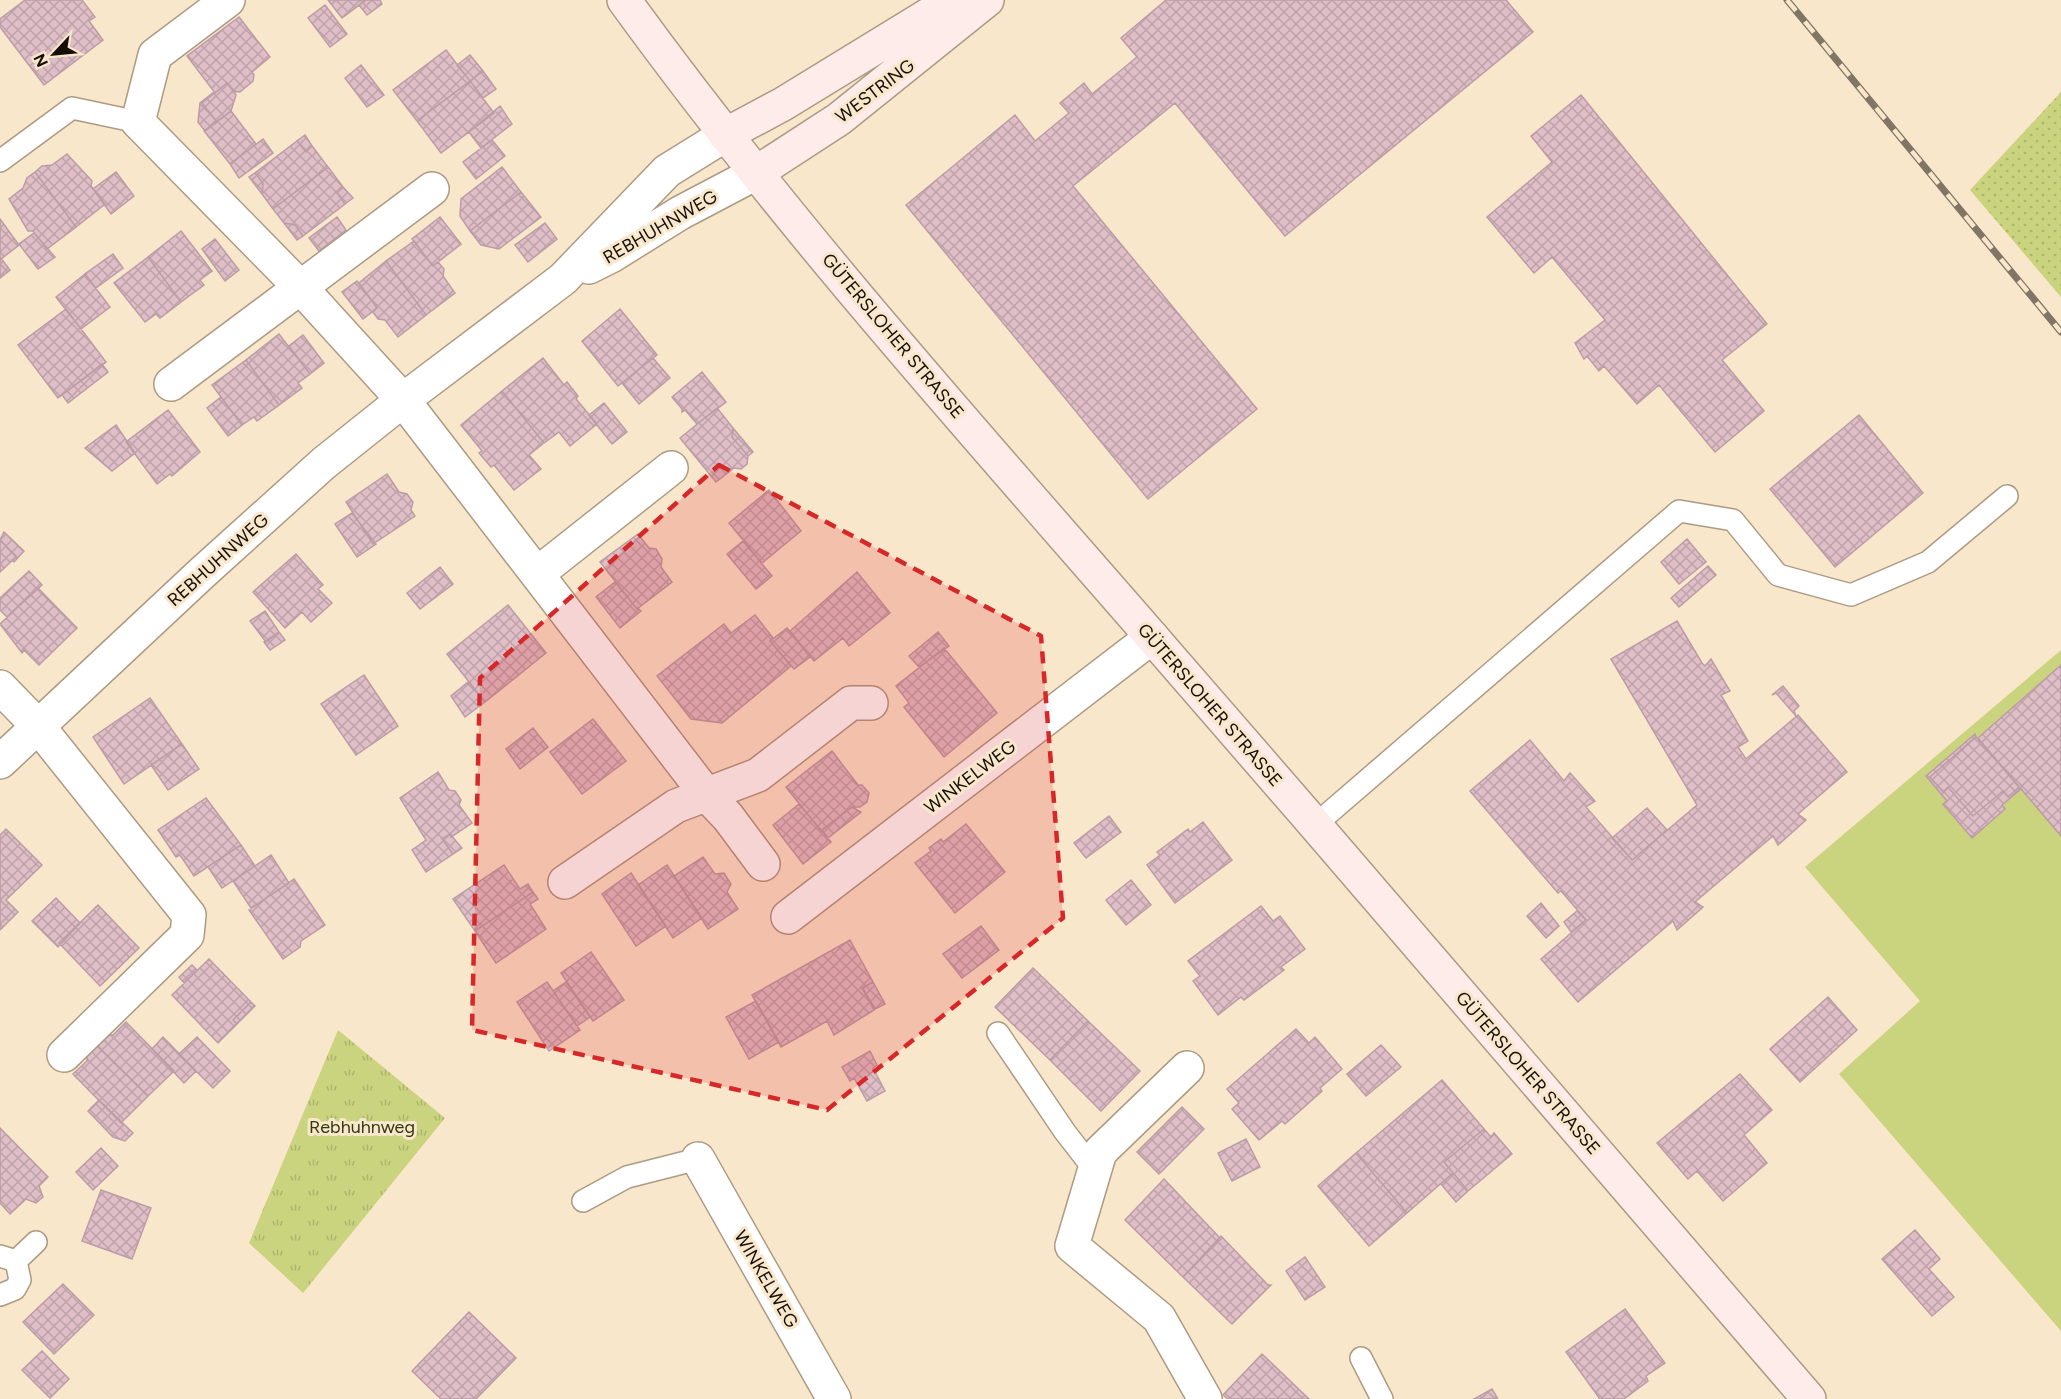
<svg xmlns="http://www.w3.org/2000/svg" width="2061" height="1399" viewBox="0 0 2061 1399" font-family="Figtree,sans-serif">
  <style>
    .grass { fill: url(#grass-dots) }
    .park { fill: url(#park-tufts) }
    .pitch { fill: #cad47f }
    .building { fill: url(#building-cross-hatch); stroke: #bc9ca5; stroke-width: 1.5 }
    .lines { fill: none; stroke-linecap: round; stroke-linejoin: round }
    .lane-casing { stroke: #ac9b83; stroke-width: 24 }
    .street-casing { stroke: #ac9b83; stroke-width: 36 }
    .secondary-casing { stroke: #ac9b83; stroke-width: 36 }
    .lane { stroke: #fff; stroke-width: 21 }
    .street { stroke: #fff; stroke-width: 33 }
    .secondary { stroke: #fdecea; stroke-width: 33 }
    .rail-casing { stroke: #817665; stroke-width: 7 }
    .rail { stroke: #f9e7cc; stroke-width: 4.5; stroke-dasharray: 14; stroke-linecap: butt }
    .marked { fill: #d62828; fill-opacity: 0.2; stroke: #d62828; stroke-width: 4.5; stroke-dasharray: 12 8; stroke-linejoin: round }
    .labels { text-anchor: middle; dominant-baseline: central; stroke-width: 6; stroke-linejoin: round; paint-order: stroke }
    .street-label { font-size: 18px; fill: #140e06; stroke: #f9e7cc }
    .park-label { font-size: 18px; fill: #333712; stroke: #f9e7cc }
  </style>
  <defs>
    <pattern id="grass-dots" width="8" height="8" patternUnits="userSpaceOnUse" patternTransform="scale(1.5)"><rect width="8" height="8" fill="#cad47f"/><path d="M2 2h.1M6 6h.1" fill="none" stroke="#adb56c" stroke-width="1.8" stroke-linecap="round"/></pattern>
    <pattern id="park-tufts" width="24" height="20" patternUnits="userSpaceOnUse" patternTransform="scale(1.5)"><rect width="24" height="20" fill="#cad47f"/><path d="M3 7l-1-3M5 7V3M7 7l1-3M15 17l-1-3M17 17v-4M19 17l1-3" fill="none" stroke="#adb56c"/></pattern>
    <pattern id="building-cross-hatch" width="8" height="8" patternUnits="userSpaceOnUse" patternTransform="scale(1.5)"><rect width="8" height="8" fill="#dfbec7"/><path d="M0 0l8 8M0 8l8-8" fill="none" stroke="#bea2a9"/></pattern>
  </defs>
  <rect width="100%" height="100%" fill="#f9e7cc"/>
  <path class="grass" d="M2061 92V297L1970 190Z"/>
  <path class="park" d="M338 1030 445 1118 303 1293 249 1243Z"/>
  <path class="pitch" d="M2061 650V1331L1839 1074 1920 1001 1805 867Z"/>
  <path class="building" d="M25 0H82L95 17 89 21 103 40 44 85 0 27V19Z
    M328 0H366L342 18Z
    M366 0H380L382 4 367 15 359 5Z
    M1166 0H1506L1533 32 1285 236 1175 103 1073 186 1257 409 1148 499 906 205 1015 115 1035 141 1069 113 1060 103 1084 83 1092 94 1137 57 1121 38Z
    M325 5 347 34 330 47 308 18Z
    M239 17 270 57 252 72 254 75 253 81 240 92 233 91 227 83 215 93 187 56Z
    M446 50 470 81 417 121 393 90Z
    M470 55 483 71 470 81 457 65Z
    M361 65 384 95 367 107 345 78Z
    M483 71 496 89 483 98 470 81Z
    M470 81 494 113 441 153 417 121Z
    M227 83 236 95 231 111 217 122 202 103Z
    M214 92 202 103 217 122 205 131 198 122 200 103Z
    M1581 95 1767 324 1722 360 1764 411 1715 452 1659 385 1637 404 1604 366 1599 371 1587 356 1584 359 1575 343 1605 320 1552 257 1534 273 1487 217 1552 162 1531 136Z
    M500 106 512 124 481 148 469 132Z
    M231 111 256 144 230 164 204 131Z
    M305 135 312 146 306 152 297 141Z
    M263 139 273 153 239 178 230 164Z
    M492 140 505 156 476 179 463 162Z
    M297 141 306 152 312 146 328 167 273 209 262 194 263 183 255 173Z
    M67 154 92 181 91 186 105 204 76 227 35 172 42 166 52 165Z
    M328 167 343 187 337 193 345 204 303 236 295 225 284 223 273 209Z
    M502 167 521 192 470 231 460 216 461 199Z
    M35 172 76 227 47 249 33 231H28L9 199 23 188 27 178Z
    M116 172 134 196 111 214 93 189Z
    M255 173 263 183 262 194 249 177Z
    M343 187 353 198 345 204 337 193Z
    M521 192 541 217 499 249 481 245 470 231Z
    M337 217 346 230 319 251 309 238Z
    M440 217 461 244 433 266 412 239Z
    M0 219 19 245 1 259 0 257Z
    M284 223 295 225 303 236 297 240Z
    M545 223 557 239 528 262 515 245Z
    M181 231 212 271 200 280 204 285 181 302 148 257Z
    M34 233 55 257 38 269 19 244Z
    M215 239 239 270 225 281 202 249Z
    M414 241 433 266 438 262 444 269 443 276 455 293 426 315 386 261Z
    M113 254 123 268 96 288 85 274Z
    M0 257 10 270 0 278Z
    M148 257 181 302 160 318 156 314 145 322 114 283Z
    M386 261 426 315 398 337 385 320 378 319 373 312 377 308 359 283Z
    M85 274 110 307 81 329 56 297Z
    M357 281 377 308 363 319 342 292Z
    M66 309 106 362 58 398 18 345Z
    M620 309 657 355 618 386 582 341Z
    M279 334 310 374 298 383 302 388 279 405 246 360Z
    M303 335 324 363 310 374 289 346Z
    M543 358 564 385 567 382 578 396 576 399 597 424 570 446 559 432 544 443 502 391Z
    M653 358 670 378 639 404 622 383Z
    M246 360 279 405 257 421 254 417 242 425 212 385Z
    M102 364 108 372 68 403 62 395Z
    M702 372 726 402 697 424 685 410 682 412V409L672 397Z
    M502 391 544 443 529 455 541 469 514 490 494 465 491 467 479 453 482 451 461 425Z
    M221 397 242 425 228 436 207 408Z
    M604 403 627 432 612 444 589 415Z
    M717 408 733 428 732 437 748 456 747 464 741 469 734 468 716 482 680 438Z
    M168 410 200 452 172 476 170 474 157 484 126 442Z
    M1859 415 1923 493 1835 567 1770 489Z
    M116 425 135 453 112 471 85 448Z
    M733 428 753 452 748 456 732 437Z
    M387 474 399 492 407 494 413 502 411 510 415 516 373 544 346 502Z
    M769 490 801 531 762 563 729 523Z
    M352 513 376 544 357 557 335 524Z
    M4 532 24 551 14 562 12 560 16 557 0 540Z
    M638 534 649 548 656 549 662 559 661 567 672 582 637 609 600 562Z
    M1687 539 1706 562 1679 584 1661 562Z
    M0 540 16 557 0 572Z
    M743 541 772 576 756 589 727 554Z
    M296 554 323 585 318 589 332 603 311 622 302 612 285 628 253 592Z
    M1708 566 1716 575 1679 607 1671 598Z
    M440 567 453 584 420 609 407 593Z
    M29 571 42 585 7 617 0 610V598Z
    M857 572 890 613 849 646 843 638 814 661 790 631Z
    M615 582 637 609 638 608 641 611 620 628 596 597Z
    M38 588 77 628 39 665 24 650 22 653 0 624Z
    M508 605 546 653 485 702 447 654Z
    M265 611 279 632 266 642 250 621Z
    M755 615 773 638 770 641 791 666 722 723 691 719 657 676 724 624 731 633Z
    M1677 621 1702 663 1705 666 1711 659 1730 691 1721 695 1748 741 1738 747 1746 759 1798 715 1847 772 1798 814 1806 820 1778 845 1773 836 1695 902 1703 907 1677 930 1673 921 1578 1002 1541 959 1586 920 1561 891 1558 893 1470 791 1530 740 1564 781 1570 773 1595 801 1586 807 1632 860 1697 805 1611 659Z
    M787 628 810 657 794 669 770 641Z
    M279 632 285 640 270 650 264 642Z
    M938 632 949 646 919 667 909 656Z
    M944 648 997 713 944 757 904 707 909 703 896 686Z
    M2061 665V836L1978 738Z
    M364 675 398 726 356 755 321 704Z
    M468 682 485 702 465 717 451 696Z
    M1783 686 1799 706 1794 711 1796 716 1776 693 1772 695Z
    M150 698 182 744 124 784 93 737Z
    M593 719 626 761 582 794 550 752Z
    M533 728 548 747 520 769 506 749Z
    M1975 734 1976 737 1930 777 1943 792 1948 787 1973 816 2003 791 2008 797 2019 787 2021 789 2002 805 2005 809 1972 838 1943 804 1947 801 1926 776Z
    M1976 737 2019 787 2008 797 2003 791 1973 816 1948 787 1943 792 1930 777Z
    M182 744 199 769 168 790 151 765Z
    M832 751 858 785H862L869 793 867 802 860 807H852L821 831 786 787Z
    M438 772 449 790 455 791 461 800 459 805 472 823 451 837 450 834 442 839 453 854 426 872 412 850 426 840 400 798Z
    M206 798 241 845 194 876 180 855 176 857 158 830Z
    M799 804 831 842 803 864 773 825Z
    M852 807 861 812 828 838 822 830Z
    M1647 808 1667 830 1632 860 1612 838Z
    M1109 816 1121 832 1086 858 1074 843Z
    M1203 822 1232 860 1175 903 1147 865 1160 855 1157 852 1188 829 1190 832Z
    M966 824 1005 872 955 913 915 863 931 851 929 848 941 839 943 842Z
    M6 829 42 865 6 900 18 912 0 930V835Z
    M450 834 462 848 453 854 442 839Z
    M241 845 255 866 222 888 208 867Z
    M271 855 289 883 251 908 233 881Z
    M703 857 715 874 724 873 731 884 727 892 738 909 708 929 674 876Z
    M504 865 520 889 528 884 533 892 475 931 453 899Z
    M667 865 702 918 673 938 638 885Z
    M631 873 666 926 636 946 602 894Z
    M294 879 325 925 301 941 300 947 283 959 249 910Z
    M1131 880 1151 905 1126 925 1106 900Z
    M533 892 538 899 530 904 546 929 496 963 475 931Z
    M56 898 80 923 58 947 32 921Z
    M1541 903 1559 926 1546 938 1527 916Z
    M98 905 139 948 100 986 59 943Z
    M1261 906 1273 921 1280 916 1305 949 1281 967 1284 970 1244 1000 1241 997 1218 1015 1193 981 1200 976 1188 961Z
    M1577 911 1586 920 1571 932 1564 922Z
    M981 926 999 950 962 978 943 954Z
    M850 940 873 982 862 988 874 1010 834 1035 827 1021 781 1047 752 995Z
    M591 952 624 1000 593 1021 561 973Z
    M209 959 251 1002 233 1020 237 1024 218 1043 172 995Z
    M192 965 197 970 184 983 179 977Z
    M1033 968 1088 1021 1050 1060 995 1007Z
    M547 982 580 1030 549 1051 517 1002Z
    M566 982 590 1017 577 1026 553 991Z
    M873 982 885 1004 875 1009 863 988Z
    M1828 997 1857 1030 1800 1082 1770 1049Z
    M756 1001 779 1042 749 1059 726 1017Z
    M251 1002 255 1006 237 1024 233 1020Z
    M1088 1021 1140 1071 1101 1111 1050 1060Z
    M126 1022 174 1071 148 1096 95 1044 104 1035H113Z
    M1296 1029 1309 1043 1315 1037 1342 1069 1320 1088 1322 1091 1285 1124 1282 1121 1259 1140 1232 1109 1239 1103 1227 1089Z
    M163 1037 196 1071 184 1083 152 1049Z
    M197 1037 230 1071 213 1088 179 1054Z
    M95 1044 148 1096 121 1123 73 1074 87 1061V1051Z
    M1381 1045 1401 1067 1366 1096 1347 1074Z
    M870 1051 877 1065 873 1068 885 1091 867 1101 854 1078 850 1081 842 1067Z
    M1740 1074 1772 1110 1744 1135 1767 1163 1723 1201 1697 1171 1688 1179 1657 1143Z
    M1442 1080 1484 1129 1444 1162 1453 1173 1407 1213 1356 1153Z
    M99 1100 133 1133 125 1141 113 1137 88 1111Z
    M1182 1107 1204 1129 1159 1174 1137 1152Z
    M0 1128 48 1177 39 1186 43 1197 36 1203 26 1199 10 1214 0 1203Z
    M1484 1129 1491 1137 1494 1133 1512 1154 1468 1191 1444 1162Z
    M1246 1139 1260 1167 1232 1181 1218 1153Z
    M101 1148 118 1166 93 1190 76 1172Z
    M1356 1153 1407 1213 1369 1246 1318 1186Z
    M1453 1173 1468 1191 1456 1202 1441 1184Z
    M1164 1179 1220 1238 1183 1277 1125 1220Z
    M101 1190 151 1208 132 1259 82 1241Z
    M1915 1230 1940 1259 1929 1269 1954 1297 1932 1316 1882 1259Z
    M1221 1236 1268 1285H1271L1232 1324 1183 1277Z
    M1305 1257 1325 1287 1305 1300 1286 1271Z
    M63 1284 94 1315 54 1354 23 1322Z
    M1625 1309 1665 1363 1646 1376 1648 1381 1624 1399H1600L1566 1352Z
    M469 1312 516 1358 476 1399H441L412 1371Z
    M42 1351 69 1379 50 1398 22 1370Z
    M1262 1354 1309 1399H1228L1223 1395Z
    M1492 1389 1498 1399H1474Z"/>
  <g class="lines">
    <defs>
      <path id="lane" d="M0 161 72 108 138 122
        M1315 825 1679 511 1733 520 1778 575 1851 595 1928 562 2007 496
        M998 1033 1065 1132 1093 1168
        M583 1201 627 1177 698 1159
        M0 1256 16 1261 20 1280 15 1289 0 1295
        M16 1261 36 1242
        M1361 1358 1382 1399"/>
      <path id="street" d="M228 0 155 55 138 122 301 288 403 400 706 794 728 817 763 864
        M589 267 611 256 680 213 756 173
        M171 384 432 189
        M537 574 671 468
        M0 687 38 726 189 915 187 935 64 1055
        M0 762 202 573 324 463 403 400 563 279 667 171 725 135
        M565 882 676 806 758 775 851 703H871
        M788 917 1152 637
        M1187 1068 1100 1152 1072 1246 1159 1318 1205 1399
        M698 1159 834 1399"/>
      <path id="secondary" d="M624 0C790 229 980 439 1165 652 1381 900 1595 1150 1809 1399
        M725 135 783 104 953 0
        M756 173 839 119 987 0"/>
    </defs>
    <use href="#lane" class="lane-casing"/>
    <use href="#street" class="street-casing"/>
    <use href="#secondary" class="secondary-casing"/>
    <use href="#lane" class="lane"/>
    <use href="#street" class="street"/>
    <use href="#secondary" class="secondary"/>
    <defs>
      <path id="rail" d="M1787 0 2061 332"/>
    </defs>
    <use href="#rail" class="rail-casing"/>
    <use href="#rail" class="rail"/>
  </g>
  <path class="marked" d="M719 465 1041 636 1063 918 827 1110 472 1030 480 678Z"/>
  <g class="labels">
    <g class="street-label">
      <text transform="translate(875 91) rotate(-37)">WESTRING</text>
      <text transform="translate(660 227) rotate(-30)">REBHUHNWEG</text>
      <text transform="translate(893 336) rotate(50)">GÜTERSLOHER STRASSE</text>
      <text transform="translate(218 560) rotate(-42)">REBHUHNWEG</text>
      <text transform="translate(1210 705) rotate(49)">GÜTERSLOHER STRASSE</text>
      <text transform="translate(970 777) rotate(-37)">WINKELWEG</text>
      <text transform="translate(1528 1073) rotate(49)">GÜTERSLOHER STRASSE</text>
      <text transform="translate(766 1279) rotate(60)">WINKELWEG</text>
    </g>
    <g class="park-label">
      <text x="362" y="1127">Rebhuhnweg</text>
    </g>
  </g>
  <g transform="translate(54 54) rotate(244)" stroke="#f9e7cc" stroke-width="4.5" paint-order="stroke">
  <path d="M0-4.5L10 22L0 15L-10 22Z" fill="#140e06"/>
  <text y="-9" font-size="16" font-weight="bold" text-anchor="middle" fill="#140e06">N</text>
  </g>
</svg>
